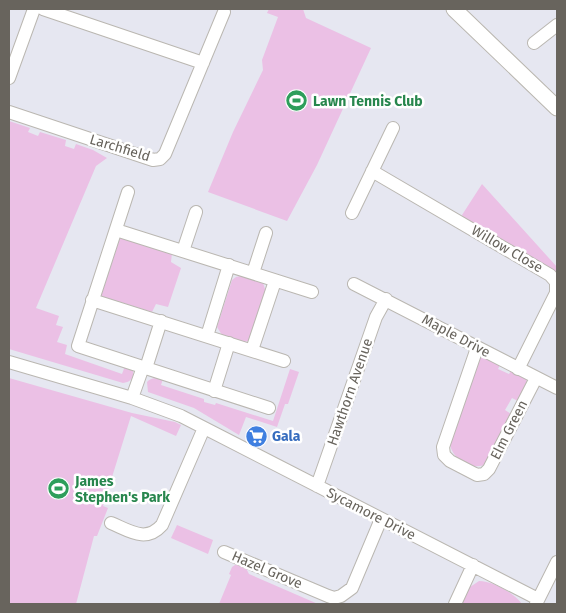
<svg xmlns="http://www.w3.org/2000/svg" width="566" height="613" viewBox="0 0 566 613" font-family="'Fira Sans',sans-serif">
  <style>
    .green { fill: #ebc0e5 }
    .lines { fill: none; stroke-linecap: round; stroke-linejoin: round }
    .minor-casing { stroke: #bab7b1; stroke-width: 14 }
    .secondary-casing { stroke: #bab7b0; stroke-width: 17 }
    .minor { stroke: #fff; stroke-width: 12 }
    .secondary { stroke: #fff; stroke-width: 15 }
    .labels { text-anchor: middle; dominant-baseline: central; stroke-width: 5; stroke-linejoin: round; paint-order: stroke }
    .leisure-label { font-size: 14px; font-weight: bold; fill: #27864d; stroke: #fff; text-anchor: start }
    .street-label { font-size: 14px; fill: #68645d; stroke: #fff }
    .shop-label { font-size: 14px; font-weight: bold; fill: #366cbe; stroke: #fff; text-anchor: start }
  </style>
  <rect width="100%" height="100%" fill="#e6e7f1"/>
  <path class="green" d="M269 9H303L306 18 371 48 317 165 287 221 208 192 233 132 263 70 262 60 278 17 267 13Z
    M9 121 30 128 28 132 38 136 40 132 66 140 65 146 74 149 76 144 93 150 107 158 96 166 36 308 59 316 56 325 63 327 57 342 67 345 65 354 122 374 125 366 133 371C134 379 130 382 123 383L9 349Z
    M482 184 557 267V273L464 218 462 215Z
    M120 238 172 253 171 262 181 268 168 307 156 304 152 312 101 296Z
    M241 276 263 283 266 292 249 341 244 342 222 335 217 327 232 280 236 277Z
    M480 358H485L500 365 498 369 509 374 511 371 526 378 527 383 518 401 512 398 505 410 511 414 486 464C471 472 449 457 450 441Z
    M290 369 299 372 288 404H285L277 427 246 417 239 435 194 408 148 392 147 382C150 378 157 377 163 379L161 385 204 399V402L215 405 216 403 273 421Z
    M9 378 132 413 175 422 181 425 176 436 131 416 103 506 108 508 97 536H94L76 604H9Z
    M177 525 213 540 208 554 171 538Z
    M238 563 246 568 249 574 318 604H219L231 575 229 574 232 567Z
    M479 581C493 581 514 593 522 604H461L470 587Z"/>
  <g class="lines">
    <defs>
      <path id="minor" d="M43 9 203 63
        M534 43 557 25
        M9 78 34 9
        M9 112 153 160 160 159 165 154 224 12
        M372 171 550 275 556 282V293L518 369
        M128 192 78 346 269 408
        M352 213 393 128
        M116 230 312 292
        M183 251 196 212
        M253 273 266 233
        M354 284 557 388
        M92 300 284 361
        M207 336 229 265
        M477 348 443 447 444 455 450 461 477 475 484 474 489 469 536 378
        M252 350 275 281
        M9 362 132 398 181 416 538 599
        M146 368 161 321
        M214 391 229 343
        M132 398 143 367
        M317 486 376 317 386 299
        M111 523C130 531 146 543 162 525L204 428
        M224 552 328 596 334 598 341 596 352 588 381 519
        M455 604 473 565
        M536 604 557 562"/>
      <path id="secondary" d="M454 9 557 108"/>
    </defs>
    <use href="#minor" class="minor-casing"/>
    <use href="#secondary" class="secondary-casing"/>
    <use href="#minor" class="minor"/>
    <use href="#secondary" class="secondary"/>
  </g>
  <defs>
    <symbol id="stadium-disc" viewBox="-11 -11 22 22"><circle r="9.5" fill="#2e9e5b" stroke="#fff"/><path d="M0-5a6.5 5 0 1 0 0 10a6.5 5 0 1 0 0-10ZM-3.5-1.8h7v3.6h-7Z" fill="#fff"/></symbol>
    <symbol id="supermarket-disc" viewBox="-11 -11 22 22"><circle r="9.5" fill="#3f7fe0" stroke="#fff"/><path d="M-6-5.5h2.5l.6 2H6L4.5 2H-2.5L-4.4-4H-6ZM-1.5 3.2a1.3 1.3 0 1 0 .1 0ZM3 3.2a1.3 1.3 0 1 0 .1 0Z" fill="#fff"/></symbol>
  </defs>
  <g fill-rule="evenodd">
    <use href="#stadium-disc" x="284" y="88" width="25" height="25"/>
    <use href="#supermarket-disc" x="244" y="424" width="25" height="25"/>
    <use href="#stadium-disc" x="46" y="476" width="25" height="25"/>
  </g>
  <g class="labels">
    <g class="leisure-label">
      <text x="313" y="101">Lawn Tennis Club</text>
      <text x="75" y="481">James<tspan x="75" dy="16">Stephen's Park</tspan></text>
    </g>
    <g class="street-label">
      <text transform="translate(120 148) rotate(17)">Larchfield</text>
      <text transform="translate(507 249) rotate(30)">Willow Close</text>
      <text transform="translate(456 336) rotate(28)">Maple Drive</text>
      <text transform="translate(350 392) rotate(-71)">Hawthorn Avenue</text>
      <text transform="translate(509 430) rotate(-63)">Elm Green</text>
      <text transform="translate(371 514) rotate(27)">Sycamore Drive</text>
      <text transform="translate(267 570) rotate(23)">Hazel Grove</text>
    </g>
    <g class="shop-label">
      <text x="272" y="436">Gala</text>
    </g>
  </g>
  <rect width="566" height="613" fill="none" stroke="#68645d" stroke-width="20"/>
</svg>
